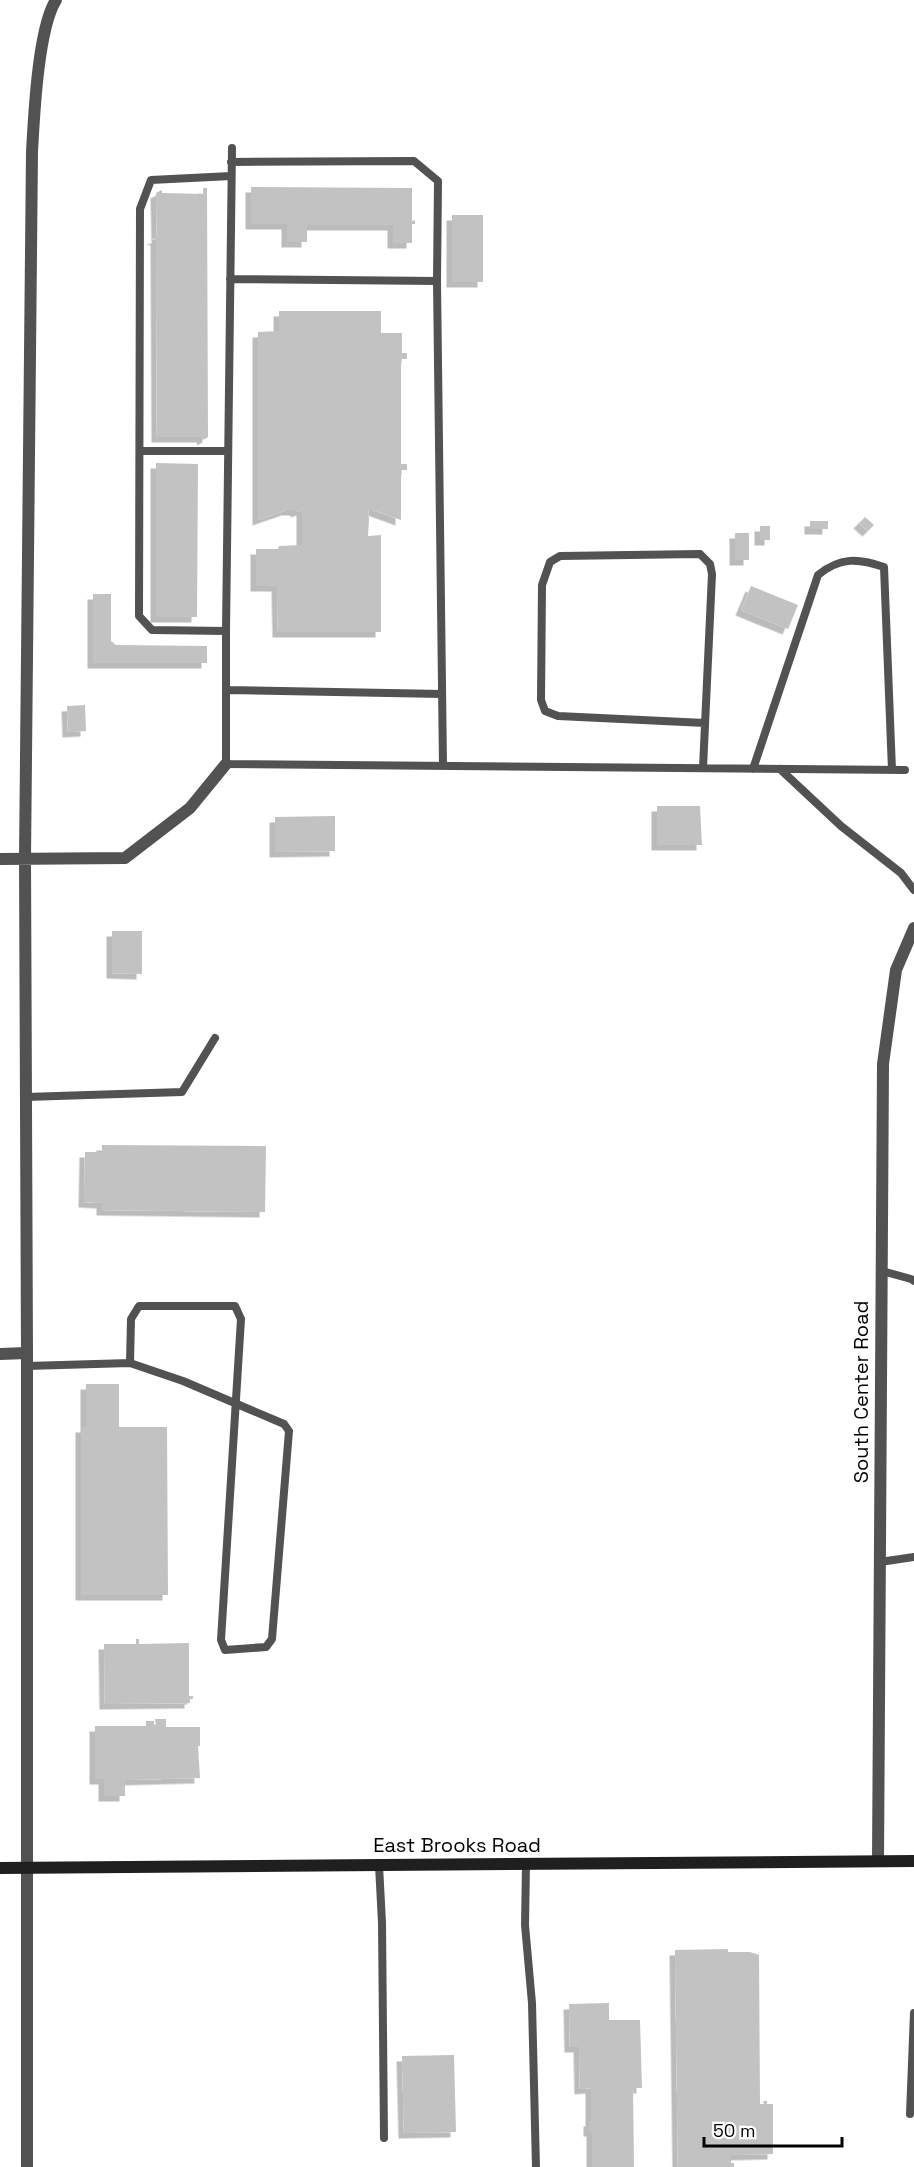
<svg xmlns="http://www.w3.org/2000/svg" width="914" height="2167" viewBox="0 0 914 2167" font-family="'Space Grotesk',sans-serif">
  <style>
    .building { fill: #c2c2c2; filter: url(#shadow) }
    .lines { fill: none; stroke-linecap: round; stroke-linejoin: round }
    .service { stroke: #525252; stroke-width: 8 }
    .minor { stroke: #525252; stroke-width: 12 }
    .secondary { stroke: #1f1f1f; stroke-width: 12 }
    .labels { text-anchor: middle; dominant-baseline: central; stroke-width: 6; stroke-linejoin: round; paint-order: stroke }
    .street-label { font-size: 20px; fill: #000; stroke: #fff }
  </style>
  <defs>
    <filter id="shadow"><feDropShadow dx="-5.5" dy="5.5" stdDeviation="0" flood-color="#0004"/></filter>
  </defs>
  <rect width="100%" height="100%" fill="#fff"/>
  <path class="building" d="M251 187 412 188V221L415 220V224H412V243H393V225H307V242H287V224H251Z
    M203 188H207L208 437 203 440 202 437H157L156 240 152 239 157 238 156 193 162 190V193L203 194Z
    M452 215H483V282H452Z
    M279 311H381V333H402V353H407V359H401V464H407V470H401V520L373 510H368L369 519 368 536 381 535V632H278L277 586H256V549H278L279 546 302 545V510L296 512V510H287L258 520V332L279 331Z
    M156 463 198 464 197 617H156Z
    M865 517 874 525 868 531 859 523Z
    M810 521H828V529H810Z
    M760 526H770V540H760Z
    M735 533H749V560H735Z
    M751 586 798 605 788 629 741 610Z
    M93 594H111V641L116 645 207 646V663H93Z
    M85 705 86 731 68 732 67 706Z
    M657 806H700L702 845H657Z
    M335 816V851L275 852V817Z
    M112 931H142V974L112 973Z
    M102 1145 266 1146 265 1212 102 1210V1203L84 1202 85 1152H102Z
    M86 1384H119V1427H167L168 1595H81V1427H86Z
    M136 1639H139V1644L189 1643V1696H193V1699H190V1703L105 1704 104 1644H136Z
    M155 1719H166V1727H200V1746H198L200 1778 125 1780V1796H104V1779H95V1726H146V1721H154V1726H156Z
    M728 1949V1952H750L759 1955 760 2104H764L763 2101H767V2104H773V2154L731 2155V2163H734V2167H678L675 1950Z
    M609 2003V2020H640L642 2088H633L634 2167H592V2131H589V2121H591V2088L580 2089 579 2047H570L569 2004Z
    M454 2055 456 2132 404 2133 402 2056Z"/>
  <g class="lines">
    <path class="service" d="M232 148 226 631V764L905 770
      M231 162 414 161 438 181 437 281
      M230 279 437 281 443 766
      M140 451H228
      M226 631 152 630 139 616 140 209 151 180 231 176
      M226 690 442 694
      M703 768 712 574 710 564 700 554 560 556 550 562 542 585 541 700 545 711 558 716 705 723
      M753 769 818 575C840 557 858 558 884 567L892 770
      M780 769 841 826 901 873 914 890
      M26 1097 182 1092 215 1038
      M882 1271 911 1279 914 1281
      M27 1366 130 1363 131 1319 139 1306H235L241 1319 221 1640 225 1650 266 1647 272 1639 289 1431 284 1424 183 1381 130 1363
      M880 1562 914 1557
      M526 1864 525 1925 532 2003 536 2167
      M379 1865 382 1923 384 2138
      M910 2114 914 2013"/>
    <path class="minor" d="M0 859 125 858 190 808 226 764
      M0 1354 27 1353
      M878 1861 883 1064 896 970 914 928
      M27 2167V1353L25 859 32 152C34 116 38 28 56 0"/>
    <path class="secondary" d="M0 1868 914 1861"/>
  </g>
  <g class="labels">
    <g class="street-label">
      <text transform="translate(861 1392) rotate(-90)">South Center Road</text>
      <text x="457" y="1845">East Brooks Road</text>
    </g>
  </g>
  <path d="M704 2137v9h138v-9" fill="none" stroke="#000000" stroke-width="3"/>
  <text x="713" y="2137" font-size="18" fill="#000000" stroke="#ffffff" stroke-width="4.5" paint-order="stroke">50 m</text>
</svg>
